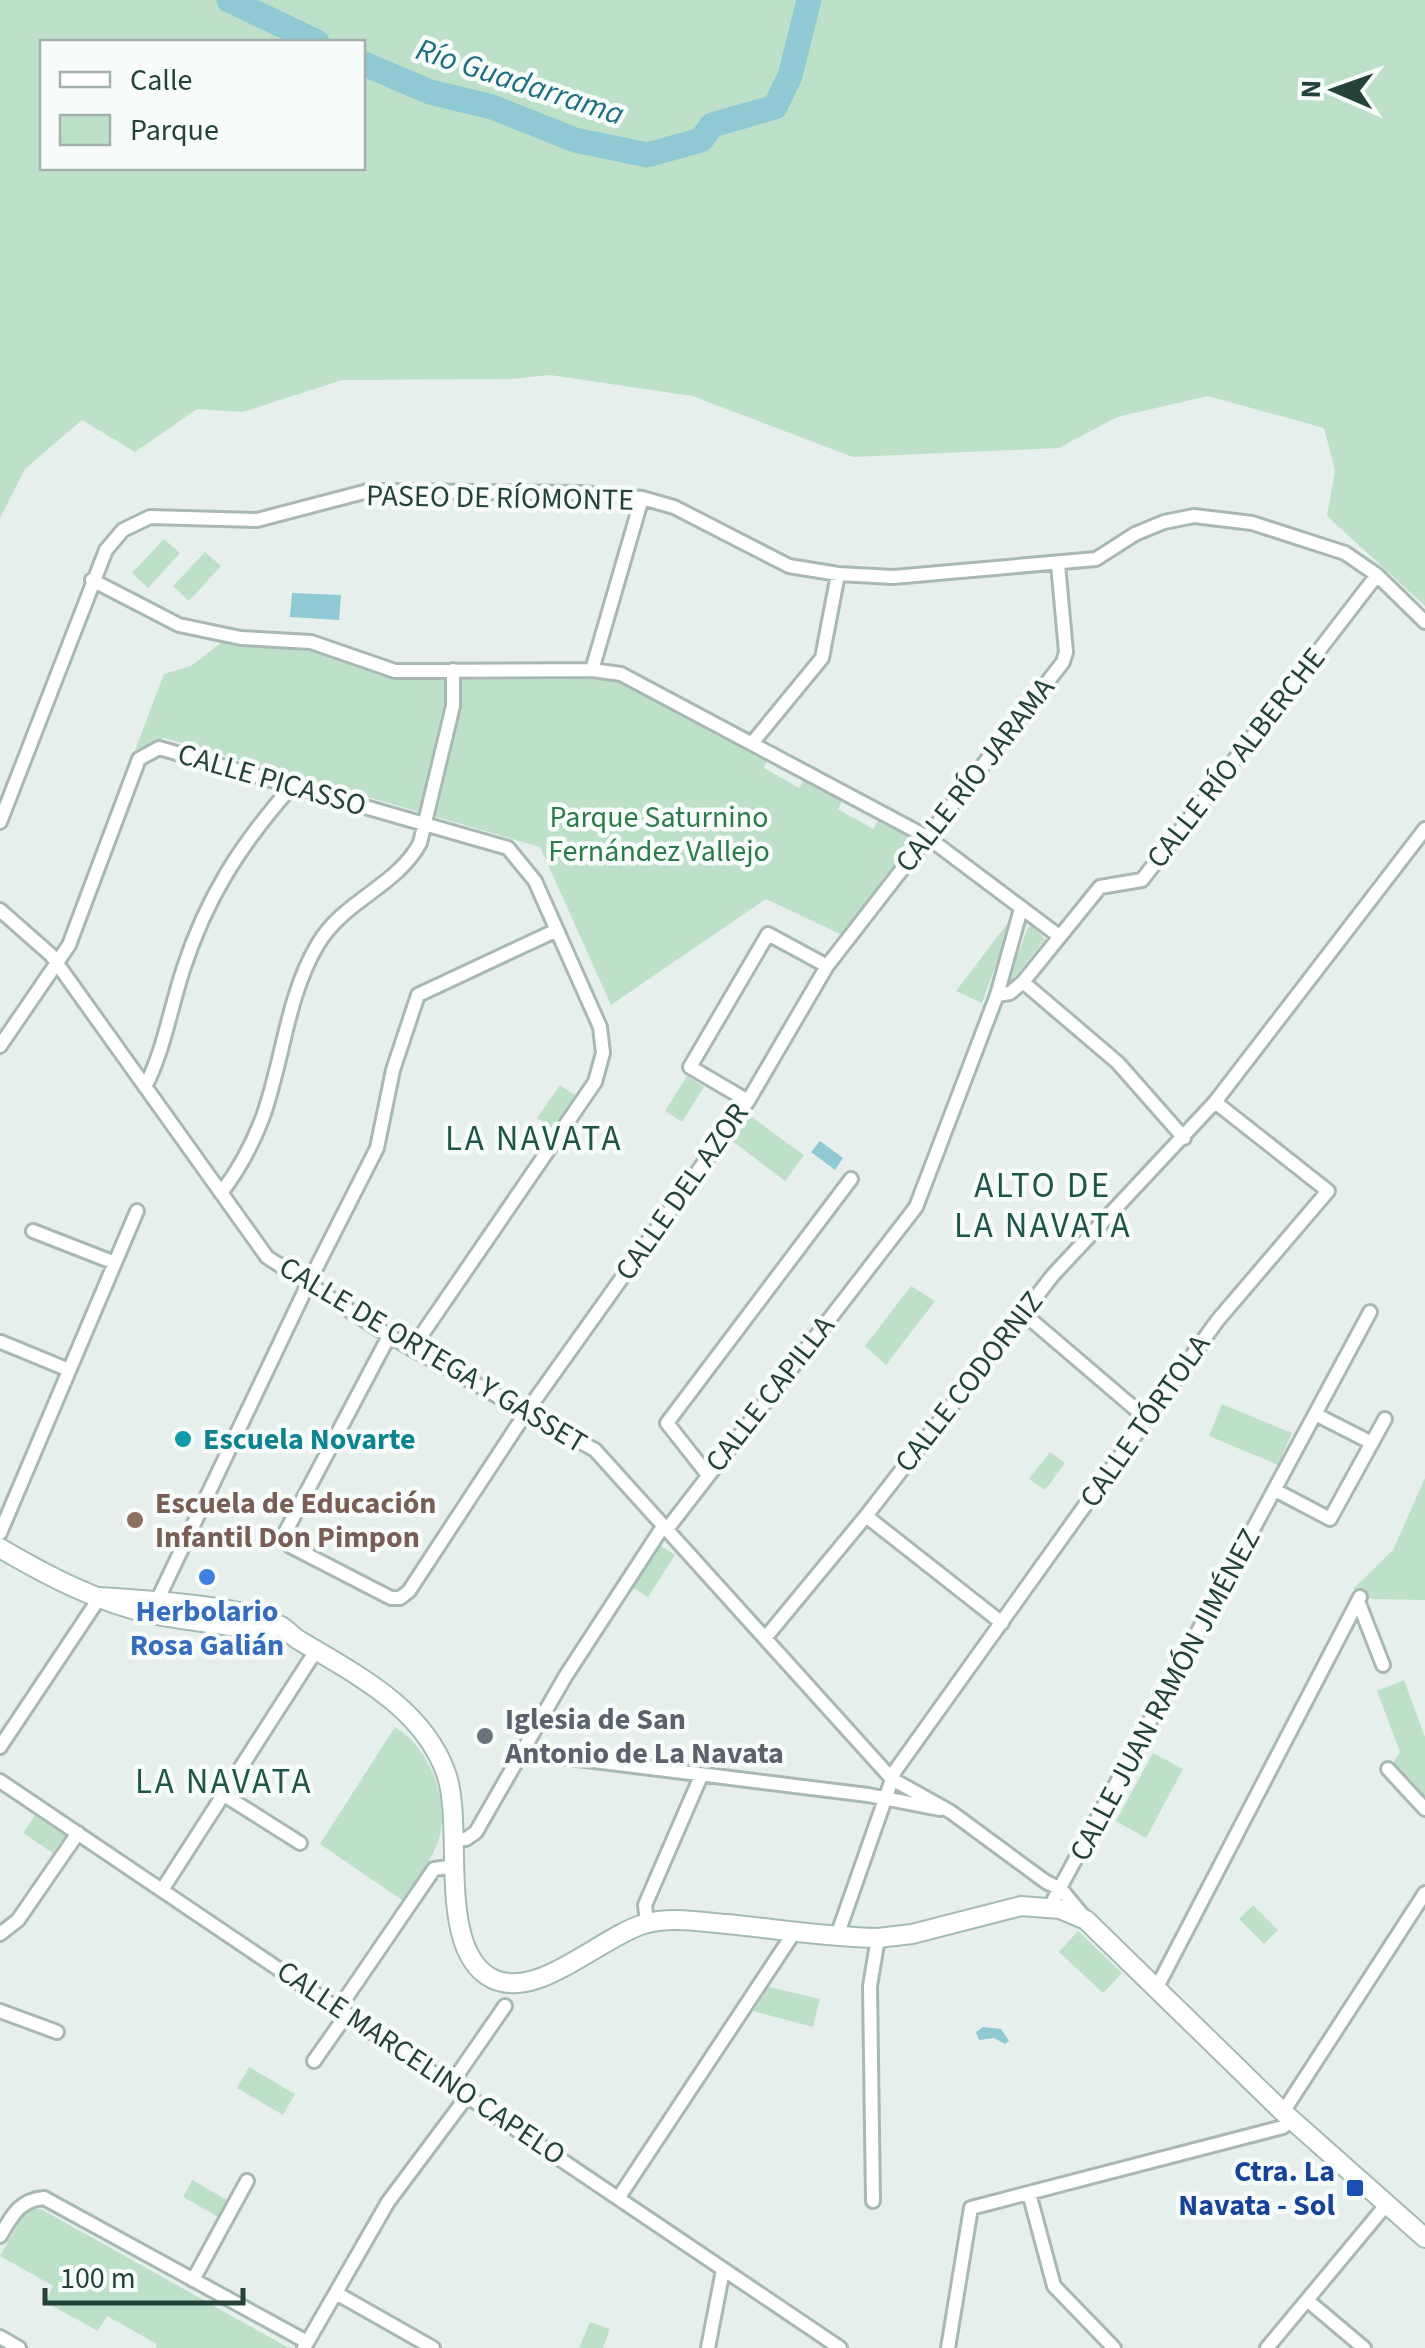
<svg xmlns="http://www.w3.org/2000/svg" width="1425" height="2348" viewBox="0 0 1425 2348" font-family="'Source Sans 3',sans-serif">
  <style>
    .green { fill: #bfe0c8; fill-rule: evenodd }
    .water { fill: #8ec9d4 }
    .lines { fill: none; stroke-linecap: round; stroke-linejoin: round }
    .river { stroke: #8ec9d4; stroke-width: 25 }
    .street-casing { stroke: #a8b8b2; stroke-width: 18 }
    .secondary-casing { stroke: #a4bbb3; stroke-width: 22 }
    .street { stroke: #fff; stroke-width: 12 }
    .secondary { stroke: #fff; stroke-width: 18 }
    .culture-dot { fill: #0f9aa8; stroke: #f7fbf9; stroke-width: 4 }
    .education-dot { fill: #8d6e63; stroke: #f7fbf9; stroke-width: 4 }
    .shop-dot { fill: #3f7fe0; stroke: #f7fbf9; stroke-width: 4 }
    .worship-dot { fill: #6b7280; stroke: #f7fbf9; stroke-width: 4 }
    .transit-dot { fill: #1a4fb4; stroke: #f7fbf9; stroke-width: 4 }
    .labels { text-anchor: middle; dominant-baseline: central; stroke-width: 9; stroke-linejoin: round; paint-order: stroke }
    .street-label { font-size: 30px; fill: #24423a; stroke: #f7fbf9 }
    .park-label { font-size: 30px; fill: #2d7a4b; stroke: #f7fbf9 }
    .culture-label { font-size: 30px; font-weight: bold; fill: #0d838f; stroke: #f7fbf9; text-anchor: start }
    .education-label { font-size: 30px; font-weight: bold; fill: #785e54; stroke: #f7fbf9; text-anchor: start }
    .shop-label { font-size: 30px; font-weight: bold; fill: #366cbe; stroke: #f7fbf9 }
    .worship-label { font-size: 30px; font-weight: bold; fill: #5b616d; stroke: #f7fbf9; text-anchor: start }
    .transit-label { font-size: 30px; font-weight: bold; fill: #164399; stroke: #f7fbf9; text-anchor: end }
    .water-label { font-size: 32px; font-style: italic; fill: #1c6f80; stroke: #f7fbf9 }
    .quarter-label { font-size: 35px; letter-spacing: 2.5px; fill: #1f5548; stroke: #f7fbf9 }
  </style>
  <rect width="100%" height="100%" fill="#e6efeb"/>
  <path class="green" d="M0 0H1425V606L1327 516 1335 470 1324 428 1208 396 1117 417 1059 448 853 457 692 396 550 375 511 379 342 380 243 412 197 409 135 452 82 420 25 469 0 518ZM362 42V168H42V42Z
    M164 539 180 553 148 588 132 573Z
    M205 552 221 566 189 601 173 586Z
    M222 642 311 651 398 680 617 679 716 735 768 759 764 768 799 788 804 780 842 801 838 809 873 829 878 821 913 840 842 935 766 899 611 1005 540 847 164 738 135 750 164 674 191 666Z
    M1014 915 982 1003 956 991Z
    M1032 926 1045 939 1010 983 1009 979 1028 927Z
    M687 1076 704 1087 682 1122 665 1111Z
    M560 1085 576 1096 554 1129 537 1118Z
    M749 1115 804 1155 785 1181 731 1140Z
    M911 1286 935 1301 886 1365 865 1346Z
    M1222 1404 1292 1433 1278 1465 1209 1436Z
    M1050 1452 1065 1463 1045 1490 1029 1479Z
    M1425 1478V1600L1372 1599 1353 1589 1393 1550Z
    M658 1544 675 1555 648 1597 631 1586Z
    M1404 1680 1425 1737V1802L1392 1765 1400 1752 1377 1691Z
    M395 1727C429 1747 450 1800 439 1839 432 1861 415 1881 402 1900L320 1844Z
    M1153 1753 1183 1769 1146 1838 1116 1821Z
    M35 1815 65 1836 53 1853 23 1833Z
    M1253 1905 1278 1930 1264 1944 1239 1919Z
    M1078 1931 1122 1973 1103 1993 1059 1952Z
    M769 1987 820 1999 813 2027 753 2011Z
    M249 2067 295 2094 283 2115 237 2088Z
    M192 2180 229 2201 220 2218 183 2197Z
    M30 2209H41L289 2348H156L157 2344 107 2316 98 2331 45 2302 53 2286 0 2256 25 2212Z
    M590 2322 610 2329 603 2348H579Z"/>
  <path class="water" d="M292 593 341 595 339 620 290 617Z
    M820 1141 843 1158 835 1170 811 1152Z
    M983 2027 1001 2029 1009 2041 1005 2044 994 2038 979 2040 976 2032Z"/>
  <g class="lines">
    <path class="river" d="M229 0 317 42
      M362 63 430 92 492 107 575 140 647 155 701 140 712 125 775 107 790 76 809 0"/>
    <defs>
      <path id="street" d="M92 580 179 625 241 638 311 642 395 671 592 670 621 674 927 837 1059 936
        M592 670 642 498
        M753 742 822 658 838 574
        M0 822 106 550 123 530 150 517 257 520 368 491 581 493 642 498 674 507 789 566 838 574 893 577 1096 559 1135 534 1164 522 1194 516 1252 523 1345 553 1377 575 1425 622
        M0 910 51 955 267 1257 389 1336 595 1450 892 1779 951 1812 1046 1882 1061 1889 1085 1918
        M1023 982 1118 1063 1184 1138
        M997 995 1010 993 1023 982 1100 887 1142 880 1377 575
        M0 1046 69 945 139 759 159 748 508 848 535 881 600 1027 603 1053 595 1082 412 1349
        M145 1087C164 1050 170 1010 183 970 207 896 241 844 292 786
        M748 1101 690 1067 768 934 827 966
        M221 1193C238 1171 252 1145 262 1119 283 1063 286 997 318 944 343 901 397 886 420 843L453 706V670
        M33 1231 115 1263
        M1023 1313 1147 1419
        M389 1336 285 1533 290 1546 391 1598H400L409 1591 527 1411 748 1101 827 966 1063 662 1066 652 1058 564
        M1 1342 69 1370
        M1315 1414 1372 1443
        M708 1475 667 1423 851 1179
        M1275 1490 1330 1519 1385 1419
        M866 1516 1002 1623
        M0 1533 137 1211
        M157 1601 308 1284 377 1148 393 1070 418 995 557 930
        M1358 1601 1383 1665
        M766 1637 866 1516 1053 1275 1215 1102 1425 829
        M0 1747 100 1597
        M521 1752 868 1795 940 1809
        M1388 1769 1425 1809
        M0 1781 840 2348
        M224 1795 300 1843
        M454 1840 466 1839 476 1832 565 1677 660 1531 668 1528 916 1207 997 995 1021 909
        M162 1890 317 1649
        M1054 1899 1370 1312
        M647 1923 645 1905 701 1776
        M0 1934 18 1920 78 1833
        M837 1936 895 1771 1217 1321 1328 1191 1215 1102
        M1157 1987 1360 1597
        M339 2008 434 1869 456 1866
        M0 2011 57 2032
        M314 2061 347 2014
        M451 2084 505 2006
        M1283 2112 1425 1893
        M1029 2193 1054 2286 1114 2348
        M619 2197 795 1931
        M873 2201 870 1986 878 1938
        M0 2236C12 2216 19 2200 44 2198L307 2342
        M193 2280 247 2181
        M336 2293 433 2348
        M1307 2300 1364 2348
        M0 2337 19 2348
        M304 2348 388 2202 468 2095
        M708 2348 723 2270
        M948 2348 971 2208 1283 2127 1291 2120
        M1267 2348 1386 2205"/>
      <path id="secondary" d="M0 1548C46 1575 99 1603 152 1614 191 1622 230 1624 269 1633
        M100 1597C144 1600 243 1605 279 1625 286 1628 291 1635 297 1639 353 1673 422 1706 446 1773 465 1826 435 1951 493 1979 539 2000 600 1937 644 1924 671 1916 700 1922 727 1924 777 1929 827 1937 878 1938L912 1934 1021 1906 1060 1909 1086 1920 1283 2112 1425 2238"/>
    </defs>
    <use href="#street" class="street-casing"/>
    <use href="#secondary" class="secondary-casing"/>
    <use href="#street" class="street"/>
    <use href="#secondary" class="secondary"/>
  </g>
  <circle class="culture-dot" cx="183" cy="1439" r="10"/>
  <circle class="education-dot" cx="135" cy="1520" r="10"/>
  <circle class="shop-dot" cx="207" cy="1577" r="10"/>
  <circle class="worship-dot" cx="485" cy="1736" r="10"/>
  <rect class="transit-dot" x="1345" y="2178" width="20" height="20" rx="5"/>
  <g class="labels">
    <g class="street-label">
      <text transform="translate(500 498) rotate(1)">PASEO DE RÍOMONTE</text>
      <text transform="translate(1236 758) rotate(-52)">CALLE RÍO ALBERCHE</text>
      <text transform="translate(975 775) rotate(-52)">CALLE RÍO JARAMA</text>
      <text transform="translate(272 780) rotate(16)">CALLE PICASSO</text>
      <text transform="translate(682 1192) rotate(-55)">CALLE DEL AZOR</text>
      <text transform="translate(433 1355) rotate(31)">CALLE DE ORTEGA Y GASSET</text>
      <text transform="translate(969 1382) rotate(-52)">CALLE CODORNIZ</text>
      <text transform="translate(770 1394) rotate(-52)">CALLE CAPILLA</text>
      <text transform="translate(1145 1421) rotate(-55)">CALLE TÓRTOLA</text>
      <text transform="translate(1165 1695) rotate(-62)">CALLE JUAN RAMÓN JIMÉNEZ</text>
      <text transform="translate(421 2063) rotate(34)">CALLE MARCELINO CAPELO</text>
    </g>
    <g class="park-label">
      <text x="659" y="817">Parque Saturnino<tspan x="659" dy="34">Fernández Vallejo</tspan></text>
    </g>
    <g class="culture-label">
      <text x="203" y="1439">Escuela Novarte</text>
    </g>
    <g class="education-label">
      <text x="155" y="1503">Escuela de Educación<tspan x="155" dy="34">Infantil Don Pimpon</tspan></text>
    </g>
    <g class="shop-label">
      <text x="207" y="1611">Herbolario<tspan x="207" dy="34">Rosa Galián</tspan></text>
    </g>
    <g class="worship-label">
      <text x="505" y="1719">Iglesia de San<tspan x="505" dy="34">Antonio de La Navata</tspan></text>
    </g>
    <g class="transit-label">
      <text x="1335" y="2171">Ctra. La<tspan x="1335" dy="34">Navata - Sol</tspan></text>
    </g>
    <g class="water-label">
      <text transform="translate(520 82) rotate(18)">Río Guadarrama</text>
    </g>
    <g class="quarter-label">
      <text x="534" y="1139">LA NAVATA</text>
      <text x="1043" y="1186">ALTO DE<tspan x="1043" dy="40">LA NAVATA</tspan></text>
      <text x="224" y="1782">LA NAVATA</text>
    </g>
  </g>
  <rect x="40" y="40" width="325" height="130" fill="#f7fbf9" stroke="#a3b1ad" stroke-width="2.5"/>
  <rect x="60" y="72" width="50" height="15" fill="#ffffff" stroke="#a3b1ad" stroke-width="2.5"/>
  <text x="130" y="90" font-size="30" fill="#24423a">Calle</text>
  <rect x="60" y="115" width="50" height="30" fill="#bfe0c8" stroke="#a3b1ad" stroke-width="2.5"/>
  <text x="130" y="140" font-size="30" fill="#24423a">Parque</text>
  <g transform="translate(1335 90) rotate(272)" stroke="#f7fbf9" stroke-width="8" paint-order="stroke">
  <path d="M0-8L18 38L0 25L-18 38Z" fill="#24423a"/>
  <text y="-15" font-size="28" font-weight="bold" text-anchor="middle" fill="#24423a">N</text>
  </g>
  <path d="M45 2288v15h198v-15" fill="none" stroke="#24423a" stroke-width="5"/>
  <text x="60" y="2288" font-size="30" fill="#24423a" stroke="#f7fbf9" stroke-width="8" paint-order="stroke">100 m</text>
</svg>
